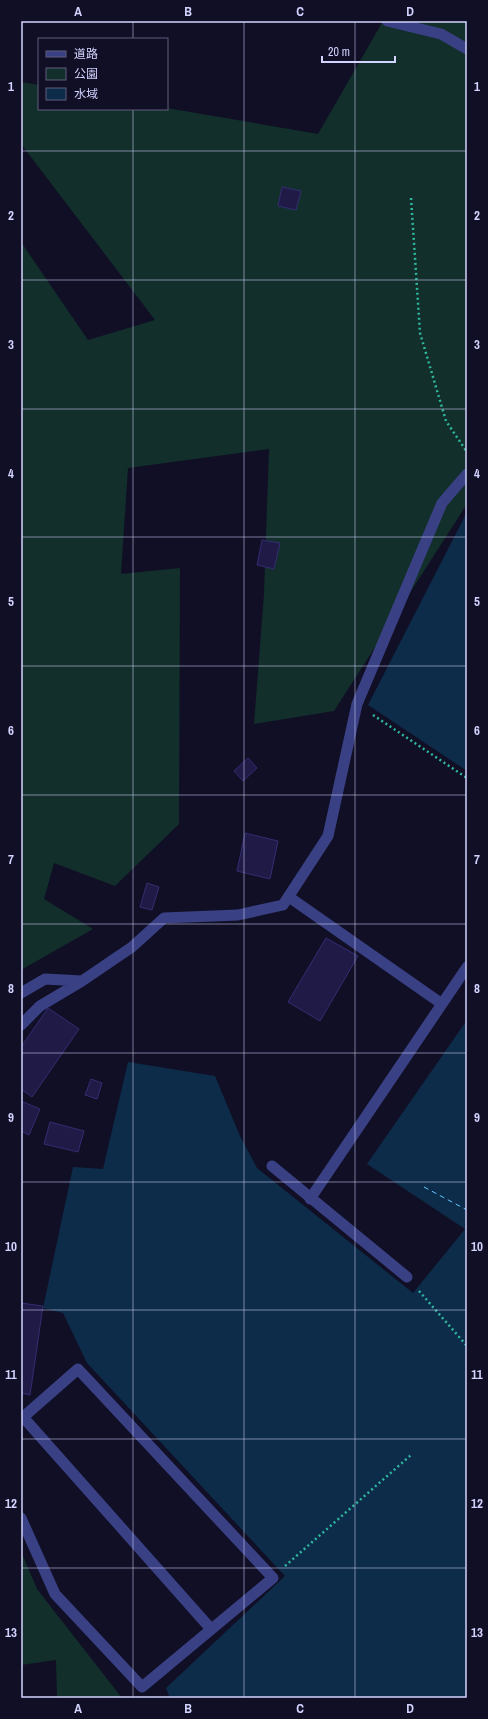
<svg xmlns="http://www.w3.org/2000/svg" width="488" height="1719" viewBox="0 0 488 1719" font-family="'Archivo Narrow','Noto Sans JP',sans-serif">
  <style>
    .green { fill: #122f2b }
    .water { fill: #0d2c4a }
    .lines { fill: none; stroke-linecap: round; stroke-linejoin: round }
    .ferry { stroke: #61c8fe; stroke-width: 1; stroke-dasharray: 5 4; stroke-linecap: butt }
    .building { fill: #1f1b46; stroke: #332d72 }
    .path { stroke: #2fb79f; stroke-width: 2.5; stroke-dasharray: 2 3; stroke-linecap: butt }
    .service { stroke: #3a4084; stroke-width: 11 }
    .minor { stroke: #3a4084; stroke-width: 11 }
    .grid { fill: none; stroke: #d3d3ff; stroke-width: 1; stroke-opacity: 0.55 }
    .neatline { fill: none; stroke: #d3d3ff; stroke-width: 1.5 }
    .grid-label { font-size: 13px; text-anchor: middle; font-weight: bold; fill: #d3d3ff }
  </style>
  <rect width="100%" height="100%" fill="#100f25"/>
  <path class="green" d="M383 21H467V504L334 711 254 724 264 594 269 449 128 468 121 574 180 568 179 824 115 886 54 863 44 899 93 929 21 970V242L88 340 155 320 21 144V82L39 85V109L167 108 318 134Z
    M21 1551 37 1589 122 1698H57L56 1660 21 1665Z"/>
  <path class="water" d="M467 512V771L368 705Z
    M467 1020V1698H170L166 1688 285 1576 87 1363 63 1313 43 1308 73 1167 103 1169 128 1062 215 1076 240 1136 257 1168 413 1293 465 1229 367 1164Z"/>
  <g class="lines">
    <path class="ferry" d="M424 1187 467 1210"/>
  </g>
  <path class="building" d="M282 187 301 191 296 210 278 206Z
    M262 540 280 543 274 569 257 565Z
    M248 758 257 768 243 781 234 771Z
    M245 833 278 841 270 879 237 871Z
    M147 883 159 887 152 910 140 907Z
    M326 938 358 956 320 1021 288 1002Z
    M48 1008 79 1029 32 1097 21 1089V1047Z
    M91 1079 102 1083 97 1099 85 1095Z
    M21 1101 40 1109 29 1135 21 1131Z
    M50 1122 84 1131 78 1152 44 1144Z
    M21 1303 43 1306 30 1395 21 1393Z"/>
  <g class="lines">
    <path class="path" d="M411 198 420 333 446 421 467 452
      M373 715 467 778
      M419 1291 467 1346
      M285 1566 411 1455"/>
    <path class="service" d="M289 897 442 1004
      M272 1166 407 1277
      M310 1199 467 967
      M23 1417 211 1629
      M21 1419 78 1369 273 1578 142 1687 55 1594 21 1518"/>
    <path class="minor" d="M387 21 441 34 467 49
      M21 993 45 979 82 981
      M21 1025 40 1006 82 981 132 947 164 918 238 915 283 905 328 836 357 704 442 503 467 474"/>
  </g>
  <path class="grid" d="M133 21V39M244 21V1698M355 21V1698M133 109V1698M21 151H467M21 280H467M21 409H467M21 537H467M21 666H467M21 795H467M21 924H467M21 1053H467M21 1182H467M21 1310H467M21 1439H467M21 1568H467"/>
  <rect width="488" height="1719" fill="none" stroke="#100f25" stroke-width="44"/>
  <rect x="38" y="38" width="130" height="72" fill="#100f25" stroke="#5e5d7c"/>
  <rect x="46" y="51" width="20" height="6" fill="#3a4084" stroke="#5e5d7c"/>
  <text x="74" y="58" font-size="12" fill="#d3d3ff">道路</text>
  <rect x="46" y="68" width="20" height="12" fill="#122f2b" stroke="#5e5d7c"/>
  <text x="74" y="78" font-size="12" fill="#d3d3ff">公園</text>
  <rect x="46" y="88" width="20" height="12" fill="#0d2c4a" stroke="#5e5d7c"/>
  <text x="74" y="98" font-size="12" fill="#d3d3ff">水域</text>
  <path d="M322 56v6h73v-6" fill="none" stroke="#d3d3ff" stroke-width="2"/>
  <text x="328" y="56" font-size="12" fill="#d3d3ff" stroke="#100f25" stroke-width="3" paint-order="stroke">20 m</text>
  <rect x="22" y="22" width="444" height="1675" class="neatline"/>
  <g class="grid-label">
    <text x="78" y="16">A</text>
    <text x="188" y="16">B</text>
    <text x="300" y="16">C</text>
    <text x="410" y="16">D</text>
    <text x="11" y="91">1</text>
    <text x="477" y="91">1</text>
    <text x="11" y="220">2</text>
    <text x="477" y="220">2</text>
    <text x="11" y="349">3</text>
    <text x="477" y="349">3</text>
    <text x="11" y="478">4</text>
    <text x="477" y="478">4</text>
    <text x="11" y="606">5</text>
    <text x="477" y="606">5</text>
    <text x="11" y="735">6</text>
    <text x="477" y="735">6</text>
    <text x="11" y="864">7</text>
    <text x="477" y="864">7</text>
    <text x="11" y="993">8</text>
    <text x="477" y="993">8</text>
    <text x="11" y="1122">9</text>
    <text x="477" y="1122">9</text>
    <text x="11" y="1251">10</text>
    <text x="477" y="1251">10</text>
    <text x="11" y="1379">11</text>
    <text x="477" y="1379">11</text>
    <text x="11" y="1508">12</text>
    <text x="477" y="1508">12</text>
    <text x="11" y="1637">13</text>
    <text x="477" y="1637">13</text>
    <text x="78" y="1713">A</text>
    <text x="188" y="1713">B</text>
    <text x="300" y="1713">C</text>
    <text x="410" y="1713">D</text>
  </g>
</svg>
